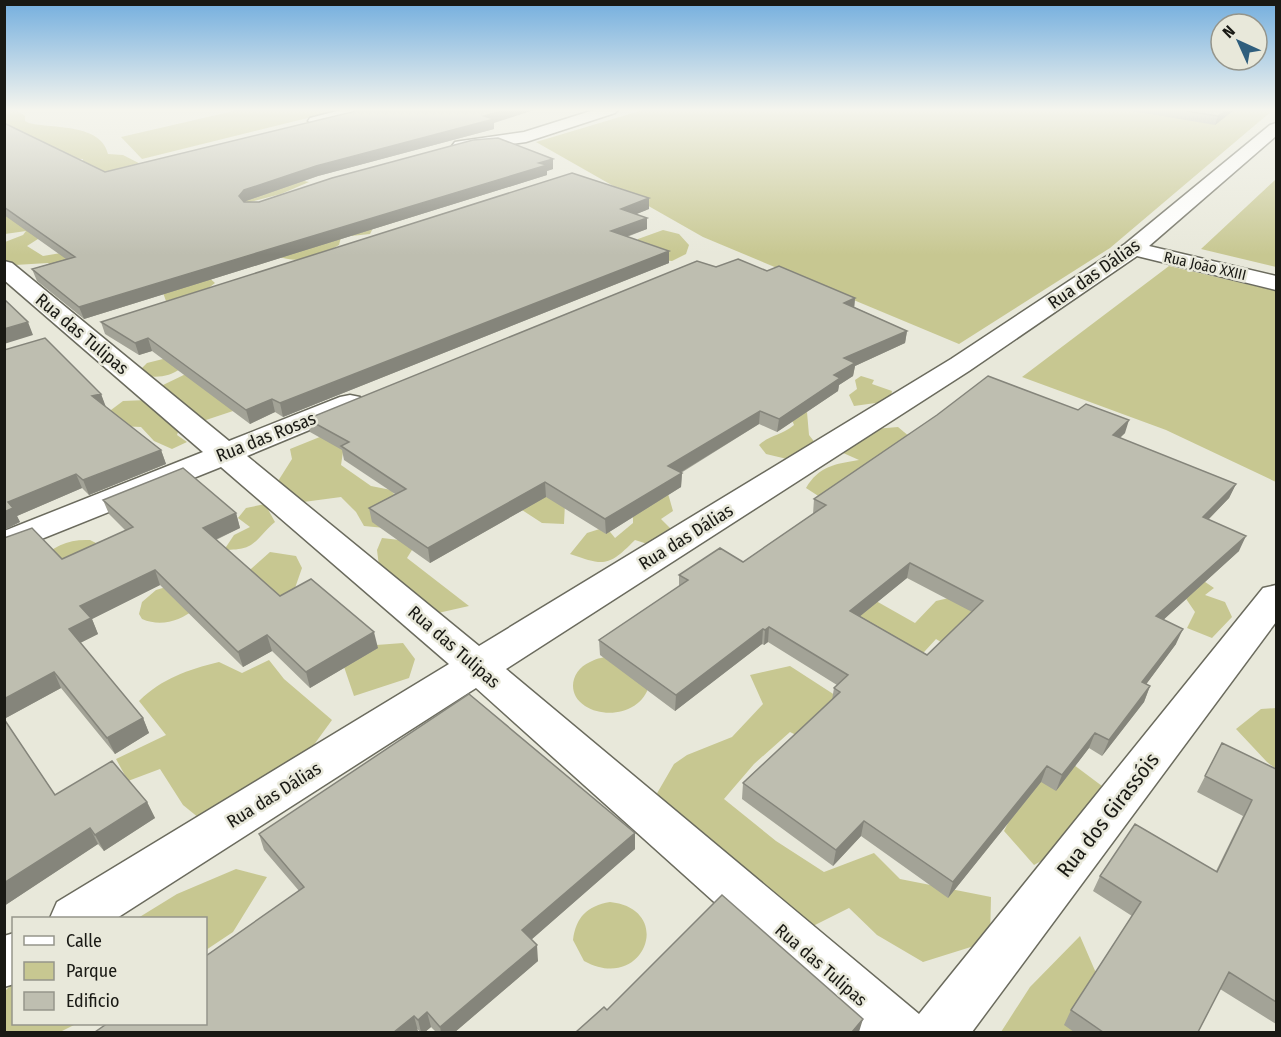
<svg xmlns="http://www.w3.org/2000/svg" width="1281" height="1037" viewBox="0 0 1281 1037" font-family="'Fira Sans Condensed',sans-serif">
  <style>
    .green { fill: #c7c791 }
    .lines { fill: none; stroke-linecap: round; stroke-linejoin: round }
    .street-casing { stroke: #6b6b5e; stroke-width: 3 }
    .street { fill: #fff; fill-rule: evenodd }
    .wall { fill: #a3a397; fill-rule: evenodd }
    .shaded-wall { fill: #85857b }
    .building { fill: #bebeb0; stroke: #85857b; stroke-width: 1.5; fill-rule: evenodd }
    .labels { text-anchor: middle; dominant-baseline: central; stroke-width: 5; stroke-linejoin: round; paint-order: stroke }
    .far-street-label { font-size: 15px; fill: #191914; stroke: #e8e8da }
    .street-label { font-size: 18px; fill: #191914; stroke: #e8e8da }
    .near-street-label { font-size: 21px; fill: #191914; stroke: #e8e8da }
  </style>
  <rect width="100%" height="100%" fill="#e8e8da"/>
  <path class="green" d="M8 110H16L25 116V121L29 123C53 129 101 123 108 154L123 155 207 198 299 180 309 182 281 194 219 210 221 233 83 162V159L59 158 5 133V111Z
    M238 110H340L142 159 121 137Z
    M643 110H1273L1110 248 959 344 703 237 536 142Z
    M1275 180 1276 181V267L1201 249Z
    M4 208 52 230 27 246 43 256 67 252 82 264 56 270 48 263 15 265 5 261V242L23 235 26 231 5 234Z
    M375 224 370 234 341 237 339 245C319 256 300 265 277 256Z
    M663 230 679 234 689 245 686 254 672 261 647 259 638 248V239Z
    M1169 266 1276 291V482L1166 430 1022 377Z
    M205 274 215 283 206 290 166 301 162 290Z
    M167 358 181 368C171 376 159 378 147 376L140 370 147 363Z
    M190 372 248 406 200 422 166 398 163 385Z
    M861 376 874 380 872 384 892 391 890 401 854 406 849 395 857 389 855 380Z
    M147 400 181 423 177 435 187 442 172 449 154 441 141 427 119 426 107 413 123 401Z
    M807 412 809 435 816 444 787 459 766 454 759 445C771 434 781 436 794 425L791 417Z
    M347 426 341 465 371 486 391 490 400 502 395 529 364 526 356 512 341 497 296 503 273 489 292 459 290 449Z
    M898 427 910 437 826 501 806 488C819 466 835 464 859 460L841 452 863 430Z
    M544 482 565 503 564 524 542 523 522 510V497Z
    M667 490 673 511 661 519 672 530 657 547 635 540C608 567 605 566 570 554L587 533 606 527 615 538 633 523V507Z
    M265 504 275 522C253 541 257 550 224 550L234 535 250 527 238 518 246 508Z
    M382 538 417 542 407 558 469 606 438 613 380 574 377 550Z
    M90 540 102 546 95 564 38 561C54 546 68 539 90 540Z
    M270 552 296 556 302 568 295 588 278 606 243 576Z
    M1192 573 1214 588 1205 595 1225 602 1232 617 1212 638 1187 628 1195 612 1178 587Z
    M166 587 195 609C180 621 161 627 142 619L139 614 142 602 156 590Z
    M983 590 1008 624 962 655 936 639 914 663 856 671 858 598 869 597 915 623 936 601Z
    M403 643 415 659 409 678 354 696 342 661 363 646Z
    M612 656 649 685C643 712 607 720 585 706 566 694 571 670 590 662 597 658 605 657 612 656Z
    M269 660 284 679 332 720 305 757 199 818 183 805 160 769 128 781 116 759 166 735 139 701C163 678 187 670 219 662L242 673Z
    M790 666 858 710 820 747 790 732 754 764 724 799 776 841 824 872 874 853 900 879 991 897 990 941 923 962 877 935 849 908 811 927 652 802 674 764 687 755 732 737 763 704 750 675Z
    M1276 708V769L1267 762 1236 729 1261 709Z
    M1066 759 1102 786 1099 810 1077 841 1034 865 1004 831 1016 807 1014 760Z
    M236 869 267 877 233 932 206 950V918H138L177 894Z
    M610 902C676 909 644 994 584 961L573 940C576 917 587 906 610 902Z
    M1080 936 1096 973 1080 1032H1001L1030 987Z
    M13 983 14 1024H76L60 1032H5V991Z"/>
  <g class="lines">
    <defs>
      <path id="street" d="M341 110H368L365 113 316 126 308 121 310 118Z
        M594 110H618L615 113 526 142 461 151 455 150 452 146 455 142 461 141 524 132Z
        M1276 123V136L1149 246 1276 276V290L1137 256 969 371 506 669 919 1014 1263 588 1276 585V622L972 1032H859L476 688 117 918H50L57 902 449 664 221 467 4 554V531L203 452 4 280V261L12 263 229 441 340 397 350 395 360 397 364 403 360 409 247 456 479 646 951 359 1125 244 1270 125Z
        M14 933V984L4 987V936Z"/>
    </defs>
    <use href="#street" class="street-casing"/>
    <use href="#street" class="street"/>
  </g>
  <path class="wall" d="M1133 110H1234L1215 125 1133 111Z
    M4 123 105 172 494 123V129L318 176 246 201 245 202H259L553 159V169L547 171V175L84 319 37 281 32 269 66 259 4 215Z
    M649 209 636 214 647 229 627 237 669 263 283 417 275 412 250 424 152 351 139 355 105 334 101 322Z
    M716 267 767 271 855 298 854 307 907 331 905 343 855 366 853 376 839 385 838 391 777 432 759 424 681 473H682L681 487 606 534 546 497 430 563 372 522 369 508 395 494 344 460 342 450 310 432 307 419Z
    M4 350 101 394 105 406 161 450 166 464 89 495 82 488 17 516 20 522 4 530Z
    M1125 433 1120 438 1236 484 1229 498 1209 519 1239 551 1163 620 1176 644 1146 684 1150 686 1144 702 1102 756 1089 748 1056 791 1041 782 948 898 861 836 833 866 742 799 743 783 832 700 834 688 837 685 768 642 764 645 762 644 675 711 600 655 599 640 679 587V575L743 562 813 514 814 499ZM907 578 972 612 927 655 860 616Z
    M103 500 236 513 240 528 216 540 280 596 378 648 310 688 272 651 243 667 160 585 92 619 98 634 80 643 143 718 149 733 115 754 61 688 4 719 62 559 126 531 109 514Z
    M4 719 55 795 147 802 155 818 104 851 98 844 4 906Z
    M1222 743 1276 769V1024L1220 989 1198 1032H1074L1064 1025 1071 1010 1132 916 1093 891 1100 876 1216 871 1243 816 1197 792Z
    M259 834 635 849 531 940 538 961 455 1032H436L431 1027 425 1032H420L264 850Z"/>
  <path class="shaded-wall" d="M504 110H534L494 123V129L318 176 246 201 242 207 239 196 244 190 316 166Z
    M1226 110H1234L1215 125 1218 116Z
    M553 159V169L547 171V175L84 319 79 307Z
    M649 198V209L622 220 621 209Z
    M647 218V229L611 242V231Z
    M669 251V263L283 417 280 403Z
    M855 298 854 310 844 303Z
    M28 322 33 335 4 344V329Z
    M907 331 905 343 855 366 853 376 839 385 838 391 777 432 779 419 834 375 844 358Z
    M148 338 152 351 139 355 135 343Z
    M101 394 106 407 92 396Z
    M272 399 275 412 250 424 246 410Z
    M760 411 759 424 668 480V466Z
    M1129 420 1125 433 1108 448 1113 435Z
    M161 450 166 464 89 495 83 480Z
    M682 473 681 487 606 534 605 519Z
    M76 474 82 488 17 516 20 522 4 530V512L8 502Z
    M545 482 546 497 430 563 428 548Z
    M1236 484 1229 498 1197 531 1203 517Z
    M236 513 240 528 208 543 203 528Z
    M1246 536 1239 551 1150 632 1156 616Z
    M910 563 907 578 848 626 850 611Z
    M155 570 160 585 92 619 98 634 76 645 69 629 80 606Z
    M769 627 768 642 764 645 765 630Z
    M763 629 762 644 675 711 676 695Z
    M1183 629 1176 644 1136 698 1142 682Z
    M374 632 378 648 310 688 306 672Z
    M267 635 272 651 243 667 238 652Z
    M54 672 61 688 4 719V699Z
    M1150 686 1144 702 1102 756 1109 740Z
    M143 718 149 733 115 754 107 738Z
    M1095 733 1089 748 1056 791 1062 775Z
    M1047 766 1041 782 948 898 953 882Z
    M147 802 155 818 104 851 95 835Z
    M864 821 861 836 833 866 836 850Z
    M90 828 98 844 4 906V883Z
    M635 833V849L524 946 522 930Z
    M537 945 538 961 455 1032H441L440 1027Z
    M427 1012 431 1027 425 1032H421L418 1020Z
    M414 1016 418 1031 416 1032H394Z
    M863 1019 859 1032H852Z"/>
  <path class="building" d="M360 110H504L484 116 494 119 316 166 244 190 239 196 244 202H259L332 178 473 140 498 138 553 159 539 163 547 165 79 307 32 269 75 257 4 207V123L105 172Z
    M1180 110H1226L1218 116Z
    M572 173 649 198 621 209 647 218 611 231 669 251 280 403 272 399 246 410 148 338 135 343 101 322Z
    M738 259 767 271 779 266 855 298 844 303 907 331 844 358 855 363 834 375 840 378 779 419 760 411 668 466 682 473 605 519 545 482 428 548 369 508 406 489 341 446 349 442 307 419 697 261 716 267Z
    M4 299 28 322 4 329Z
    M45 338 101 394 92 396 161 450 83 480 76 474 8 502 13 508 4 512V350Z
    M988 376 1078 410 1086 404 1129 420 1113 435 1236 484 1203 517 1246 536 1156 616 1183 629 1142 682 1150 686 1109 740 1095 733 1062 775 1047 766 953 882 864 821 836 850 743 783 840 692 834 688 848 675 769 627 765 630 763 629 676 695 599 640 688 580 679 575 720 548 743 562 826 505 814 499 937 415ZM910 563 983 601 927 655 850 611Z
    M183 468 236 513 203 528 280 596 311 579 374 632 306 672 267 635 238 652 155 570 80 606 91 618 69 629 143 718 107 738 54 672 4 699V538L32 528 62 559 133 527 103 500Z
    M469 694 635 833 522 930 537 945 440 1027 427 1012 418 1020 414 1016 394 1032H95L108 1023H206V956L304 887 259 834Z
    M4 719 55 795 112 761 147 802 95 835 90 828 4 883Z
    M1222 743 1276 769V1002L1229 972 1198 1032H1103L1071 1010 1141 902 1100 876 1135 824 1217 872 1252 800 1205 776Z
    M722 895 863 1019 852 1032H576L604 1007 607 1010Z"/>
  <linearGradient id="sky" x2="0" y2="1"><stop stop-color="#73aede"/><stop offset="0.43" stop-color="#f5f5ee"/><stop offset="1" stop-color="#f5f5ee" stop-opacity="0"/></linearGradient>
  <rect width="1281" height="255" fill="url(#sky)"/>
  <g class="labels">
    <g class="far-street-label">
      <text transform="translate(1205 266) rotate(13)">Rua João XXIII</text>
    </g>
    <g class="street-label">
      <text transform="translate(1094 274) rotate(-35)">Rua das Dálias</text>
      <text transform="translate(82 334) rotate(40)">Rua das Tulipas</text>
      <text transform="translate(266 437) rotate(-22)">Rua das Rosas</text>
      <text transform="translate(686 537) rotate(-32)">Rua das Dálias</text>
      <text transform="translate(454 647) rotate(41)">Rua das Tulipas</text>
      <text transform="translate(274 795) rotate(-32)">Rua das Dálias</text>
      <text transform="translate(821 965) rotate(41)">Rua das Tulipas</text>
    </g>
    <g class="near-street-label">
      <text transform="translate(1108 815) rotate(-52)">Rua dos Girassóis</text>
    </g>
  </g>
  <rect width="1281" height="1037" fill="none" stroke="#191914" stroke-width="12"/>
  <rect x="12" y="917" width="195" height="108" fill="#e8e8da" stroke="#95958b" stroke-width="1.5"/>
  <rect x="24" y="936" width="30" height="9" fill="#ffffff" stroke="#95958b" stroke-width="1.5"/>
  <text x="66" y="947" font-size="18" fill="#191914">Calle</text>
  <rect x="24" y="962" width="30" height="18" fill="#c7c791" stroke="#95958b" stroke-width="1.5"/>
  <text x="66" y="977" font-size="18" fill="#191914">Parque</text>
  <rect x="24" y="992" width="30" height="18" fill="#bebeb0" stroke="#95958b" stroke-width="1.5"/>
  <text x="66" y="1007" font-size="18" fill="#191914">Edificio</text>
  <g transform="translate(1239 42) rotate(315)"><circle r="28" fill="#e8e8da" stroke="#95958b" stroke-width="1.5"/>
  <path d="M0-4.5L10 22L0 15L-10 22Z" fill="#2f5e7d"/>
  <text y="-9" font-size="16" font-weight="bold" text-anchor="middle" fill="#191914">N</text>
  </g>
</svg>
